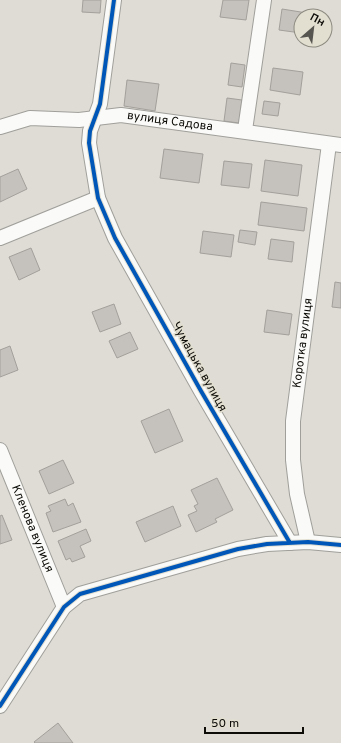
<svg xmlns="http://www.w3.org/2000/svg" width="341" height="743" viewBox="0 0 341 743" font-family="Overpass,sans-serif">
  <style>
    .building { fill: #c5c2bd; stroke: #a39f9b }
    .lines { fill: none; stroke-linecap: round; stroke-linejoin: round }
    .minor-casing { stroke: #a09f9a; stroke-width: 16 }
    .minor { stroke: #fafaf9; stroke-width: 14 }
    .cycleway-casing { stroke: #e2dfd1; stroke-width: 6 }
    .cycleway { stroke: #0057b8; stroke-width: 4 }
    .labels { text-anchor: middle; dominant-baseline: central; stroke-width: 3; stroke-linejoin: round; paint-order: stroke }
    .street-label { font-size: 12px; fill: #0d0c07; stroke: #e2dfd1 }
  </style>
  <rect width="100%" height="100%" fill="#dedcd5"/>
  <path class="building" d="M83 0H101L100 13 82 12Z
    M223 0H249L246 20 220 17Z
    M282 9 307 13V16H301V33L279 30Z
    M231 63 245 65 242 87 228 85Z
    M273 68 303 72 300 95 270 90Z
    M127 80 159 84 155 111 124 106Z
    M227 98 242 100 239 123 224 121Z
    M264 101 280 103 278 116 262 114Z
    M164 149 203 154 199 183 160 178Z
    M265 160 302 165 298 196 261 191Z
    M224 161 252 164 249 188 221 185Z
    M18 169 27 189 0 202V177Z
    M261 202 307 208 304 231 258 225Z
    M240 230 257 232 255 245 238 242Z
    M203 231 234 235 231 257 200 253Z
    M271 239 294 242 292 262 268 259Z
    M31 248 40 270 19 280 9 257Z
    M335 282 341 283V308L332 307Z
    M114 304 121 324 100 332 92 312Z
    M267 310 292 314 289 335 264 332Z
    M130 332 138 349 117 358 109 341Z
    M10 346 18 370 0 377V350Z
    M169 409 183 441 155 453 141 421Z
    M63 460 74 483 49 494 39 471Z
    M217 478 233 510 215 519 217 522 196 532 188 515 197 511 194 506 198 504 191 490Z
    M65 499 68 506 73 503 81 522 53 532 46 513 51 511 48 506Z
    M173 506 181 526 145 542 136 522Z
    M2 515 12 540 0 544V516Z
    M86 529 91 541 80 546 85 557 72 562 70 558 66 560 58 541Z
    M58 723 73 743H35L34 742Z"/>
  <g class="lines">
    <defs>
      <g id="minor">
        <path d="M114 0 100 104 90 131 89 143 98 198 115 238 201 391 290 543"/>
        <path id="s1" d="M0 127 30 118 79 120 121 115 341 145"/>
        <path d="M245 130 264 0"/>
        <path d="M0 238 98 198"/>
        <path id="s2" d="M0 450 64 607"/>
        <path id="s3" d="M308 542 297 494 293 460V421L329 144"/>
        <path d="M0 706 64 607 80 594 238 549 267 544 308 542 341 545"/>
      </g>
    </defs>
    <use href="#minor" class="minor-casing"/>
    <use href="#minor" class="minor"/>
    <defs>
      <path id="cycleway" d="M114 0 100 104 90 131 89 143 98 198 115 238 201 391 290 543
        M0 706 64 607 80 594 238 549 267 544 308 542 341 545"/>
    </defs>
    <use href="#cycleway" class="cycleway-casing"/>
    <use href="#cycleway" class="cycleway"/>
  </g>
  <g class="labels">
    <g class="street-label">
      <text stroke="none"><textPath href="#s1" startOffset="172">вулиця Садова</textPath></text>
      <text stroke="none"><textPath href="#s3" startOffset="201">Коротка вулиця</textPath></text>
      <text transform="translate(199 367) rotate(61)">Чумацька вулиця</text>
      <text stroke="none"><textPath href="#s2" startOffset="85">Кленова вулиця</textPath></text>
    </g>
  </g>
  <g transform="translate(313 28) rotate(28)"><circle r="19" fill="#e2dfd1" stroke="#8d8b80"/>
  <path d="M0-3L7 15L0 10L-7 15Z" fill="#56554f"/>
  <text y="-6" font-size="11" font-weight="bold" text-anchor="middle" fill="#0d0c07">Пн</text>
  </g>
  <path d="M205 727v6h98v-6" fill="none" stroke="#0d0c07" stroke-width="2"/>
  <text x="211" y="727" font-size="12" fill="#0d0c07" stroke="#e2dfd1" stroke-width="3" paint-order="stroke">50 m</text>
</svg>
